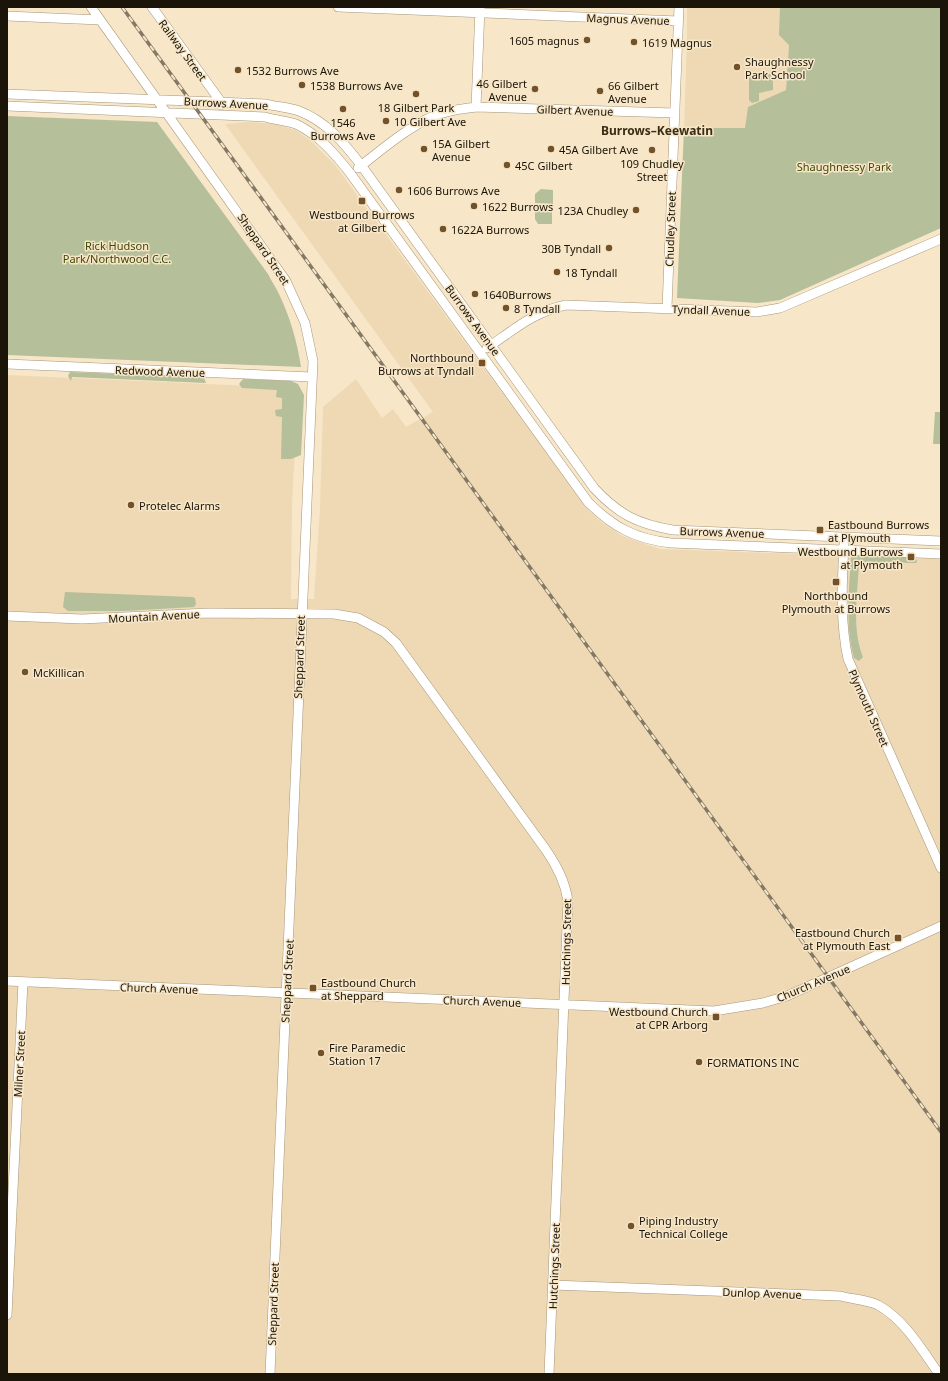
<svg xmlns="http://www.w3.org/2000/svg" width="948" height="1381" viewBox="0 0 948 1381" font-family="'Noto Sans',sans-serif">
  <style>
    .built { fill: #eed9b4 }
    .green { fill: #b5bf9a }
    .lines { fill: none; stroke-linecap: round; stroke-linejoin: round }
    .minor-casing { stroke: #a6967a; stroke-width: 10 }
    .minor { stroke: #fff; stroke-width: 9 }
    .rail-casing { stroke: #847964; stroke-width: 3.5 }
    .rail { stroke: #f7e6c7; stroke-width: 2; stroke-dasharray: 6; stroke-linecap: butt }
    .poi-dot { fill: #745229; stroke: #f7e6c7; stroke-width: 1.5 }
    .labels { text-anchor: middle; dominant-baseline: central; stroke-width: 3; stroke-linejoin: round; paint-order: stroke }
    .street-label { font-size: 11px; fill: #1a1409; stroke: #f7e6c7 }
    .poi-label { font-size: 11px; fill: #1a1409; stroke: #f7e6c7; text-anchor: start }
    .park-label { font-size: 11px; fill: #3c4604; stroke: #f7e6c7 }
    .neighbourhood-label { font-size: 12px; font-weight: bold; fill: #3a2d14; stroke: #f7e6c7 }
  </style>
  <rect width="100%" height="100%" fill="#f7e6c7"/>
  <path class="built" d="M687 7H780L789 45 786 90 748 107 745 128H684L687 38Z
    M248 122 275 124 295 130 310 140 335 165 589 511 601 522 622 536 660 549 941 559V1374H7V375L251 386 298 391 292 504 291 599H314L320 508 323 407 356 379 382 418 393 409 406 427 433 412 225 124Z"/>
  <path class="green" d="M780 7H941V228L780 300 758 303 677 298 684 128H745L748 107 786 90 789 45 779 35Z
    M751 73 771 74 773 77V90L759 93V101L752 103 749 100V76Z
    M7 116 157 122 268 274C271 281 276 287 279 294 290 317 297 341 301 367L7 355Z
    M541 189 553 190V204L535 203V194Z
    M535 207 552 208V224H538L535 219Z
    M70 372 201 377 204 378 206 383 72 377 71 381 68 376Z
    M243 379 291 381 298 384 304 395 301 455 291 459H281L282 417 276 416 275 410 282 409V398L276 397 277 390 242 388 239 384Z
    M935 412H941V444H933Z
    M858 554 915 556 917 561 916 563 859 562C858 592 851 628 863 657L859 661 854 658C845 625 849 591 851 557Z
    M65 592 192 597 195 598 196 604 194 607 124 611H68L63 607Z"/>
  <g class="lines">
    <defs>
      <path id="minor" d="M91 7 286 281 305 323 313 361 270 1374
        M152 7 221 102V105
        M338 7 678 21
        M7 16 100 20
        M7 94 266 104C277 107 289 107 299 111 326 121 345 144 361 165L594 488C619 515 638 524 673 530L941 541
        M7 106 265 117C275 120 287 121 296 124 319 135 335 154 350 173L588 502C613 527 635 539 671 543L941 554
        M476 107 480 8
        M358 168C379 152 409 126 434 116 447 110 462 109 476 107L675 113
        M667 308 679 7
        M487 348C512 331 535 311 566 305L757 312 780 308 941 239
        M7 364 312 377
        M844 544C842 583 840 622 848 659L941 868
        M7 616 82 619 209 613 334 614 358 618 384 632 396 643 546 850C557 866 565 881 568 901L549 1374
        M7 981 714 1011 763 1003 787 996 941 926
        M553 1285 840 1296C851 1299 868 1300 878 1305 905 1320 922 1350 939 1374
        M7 1315 23 982"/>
    </defs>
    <use href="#minor" class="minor-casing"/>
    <use href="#minor" class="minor"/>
    <defs>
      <path id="rail" d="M122 7 941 1132"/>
    </defs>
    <use href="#rail" class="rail-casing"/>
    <use href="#rail" class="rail"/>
  </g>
  <g class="poi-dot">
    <circle cx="587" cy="40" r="4"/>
    <circle cx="634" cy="42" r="4"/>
    <circle cx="737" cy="67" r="4"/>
    <circle cx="238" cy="70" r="4"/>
    <circle cx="302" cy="85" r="4"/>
    <circle cx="535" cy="89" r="4"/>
    <circle cx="600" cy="91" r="4"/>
    <circle cx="416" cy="94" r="4"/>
    <circle cx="343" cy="109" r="4"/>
    <circle cx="386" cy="121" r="4"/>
    <circle cx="424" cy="149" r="4"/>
    <circle cx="551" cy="149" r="4"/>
    <circle cx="652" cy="150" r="4"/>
    <circle cx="507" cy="165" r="4"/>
    <circle cx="399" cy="190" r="4"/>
    <rect x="358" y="197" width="8" height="8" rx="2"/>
    <circle cx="474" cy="206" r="4"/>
    <circle cx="636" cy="210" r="4"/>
    <circle cx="443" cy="229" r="4"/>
    <circle cx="609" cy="248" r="4"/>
    <circle cx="557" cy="272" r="4"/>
    <circle cx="475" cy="294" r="4"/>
    <circle cx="506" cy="308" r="4"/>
    <rect x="478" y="359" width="8" height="8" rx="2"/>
    <circle cx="131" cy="505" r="4"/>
    <rect x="816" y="526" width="8" height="8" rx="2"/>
    <rect x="907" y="553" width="8" height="8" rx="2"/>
    <rect x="832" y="578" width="8" height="8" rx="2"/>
    <circle cx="25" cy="672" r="4"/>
    <rect x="894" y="934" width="8" height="8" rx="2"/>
    <rect x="309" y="984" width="8" height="8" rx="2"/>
    <rect x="712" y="1013" width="8" height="8" rx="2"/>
    <circle cx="321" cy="1053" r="4"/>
    <circle cx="699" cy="1062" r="4"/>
    <circle cx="631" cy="1226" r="4"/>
  </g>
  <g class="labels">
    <g class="street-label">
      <text transform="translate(628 19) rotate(2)">Magnus Avenue</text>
      <text transform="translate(183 50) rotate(54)">Railway Street</text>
      <text transform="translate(226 103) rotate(3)">Burrows Avenue</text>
      <text transform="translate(575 110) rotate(2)">Gilbert Avenue</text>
      <text transform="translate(670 229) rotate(-88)">Chudley Street</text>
      <text transform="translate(264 249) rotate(56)">Sheppard Street</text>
      <text transform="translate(711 310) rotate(2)">Tyndall Avenue</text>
      <text transform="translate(473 320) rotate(54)">Burrows Avenue</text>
      <text transform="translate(160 371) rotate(2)">Redwood Avenue</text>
      <text transform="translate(722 532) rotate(2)">Burrows Avenue</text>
      <text transform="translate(154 616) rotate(-3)">Mountain Avenue</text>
      <text transform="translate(299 657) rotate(-88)">Sheppard Street</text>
      <text transform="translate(869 708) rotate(66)">Plymouth Street</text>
      <text transform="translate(566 942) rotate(-89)">Hutchings Street</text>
      <text transform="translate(287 981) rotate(-87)">Sheppard Street</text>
      <text transform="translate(813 983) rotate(-23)">Church Avenue</text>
      <text transform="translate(159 988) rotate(2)">Church Avenue</text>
      <text transform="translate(482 1001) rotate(2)">Church Avenue</text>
      <text transform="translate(19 1064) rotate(-87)">Milner Street</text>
      <text transform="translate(554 1266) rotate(-88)">Hutchings Street</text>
      <text transform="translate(762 1293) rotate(2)">Dunlop Avenue</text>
      <text transform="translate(273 1304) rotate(-88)">Sheppard Street</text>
    </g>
    <g class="poi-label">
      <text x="579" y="40" text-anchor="end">1605 magnus</text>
      <text x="642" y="42">1619 Magnus</text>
      <text x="745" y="61">Shaughnessy<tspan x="745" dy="13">Park School</tspan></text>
      <text x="246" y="70">1532 Burrows Ave</text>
      <text x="527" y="83" text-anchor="end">46 Gilbert<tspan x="527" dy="13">Avenue</tspan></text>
      <text x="310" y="85">1538 Burrows Ave</text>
      <text x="608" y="85">66 Gilbert<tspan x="608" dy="13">Avenue</tspan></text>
      <text x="416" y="107" text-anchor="middle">18 Gilbert Park</text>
      <text x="394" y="121">10 Gilbert Ave</text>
      <text x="343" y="122" text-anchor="middle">1546<tspan x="343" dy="13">Burrows Ave</tspan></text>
      <text x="432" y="143">15A Gilbert<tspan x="432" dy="13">Avenue</tspan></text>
      <text x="559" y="149">45A Gilbert Ave</text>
      <text x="652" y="163" text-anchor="middle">109 Chudley<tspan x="652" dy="13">Street</tspan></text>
      <text x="515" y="165">45C Gilbert</text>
      <text x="407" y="190">1606 Burrows Ave</text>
      <text x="482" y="206">1622 Burrows</text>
      <text x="628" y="210" text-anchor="end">123A Chudley</text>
      <text x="362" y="214" text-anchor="middle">Westbound Burrows<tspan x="362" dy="13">at Gilbert</tspan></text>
      <text x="451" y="229">1622A Burrows</text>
      <text x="601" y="248" text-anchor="end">30B Tyndall</text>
      <text x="565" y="272">18 Tyndall</text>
      <text x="483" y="294">1640Burrows</text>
      <text x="514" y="308">8 Tyndall</text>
      <text x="474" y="357" text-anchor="end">Northbound<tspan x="474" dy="13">Burrows at Tyndall</tspan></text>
      <text x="139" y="505">Protelec Alarms</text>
      <text x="828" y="524">Eastbound Burrows<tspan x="828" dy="13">at Plymouth</tspan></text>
      <text x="903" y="551" text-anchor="end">Westbound Burrows<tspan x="903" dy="13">at Plymouth</tspan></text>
      <text x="836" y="595" text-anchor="middle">Northbound<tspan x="836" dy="13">Plymouth at Burrows</tspan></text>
      <text x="33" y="672">McKillican</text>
      <text x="890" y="932" text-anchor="end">Eastbound Church<tspan x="890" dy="13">at Plymouth East</tspan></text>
      <text x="321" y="982">Eastbound Church<tspan x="321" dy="13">at Sheppard</tspan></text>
      <text x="708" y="1011" text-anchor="end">Westbound Church<tspan x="708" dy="13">at CPR Arborg</tspan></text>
      <text x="329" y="1047">Fire Paramedic<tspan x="329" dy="13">Station 17</tspan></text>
      <text x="707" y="1062">FORMATIONS INC</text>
      <text x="639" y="1220">Piping Industry<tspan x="639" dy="13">Technical College</tspan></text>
    </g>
    <g class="park-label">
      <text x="844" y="166">Shaughnessy Park</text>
      <text x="117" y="245">Rick Hudson<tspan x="117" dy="13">Park/Northwood C.C.</tspan></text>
    </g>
    <g class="neighbourhood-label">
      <text x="657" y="130">Burrows–Keewatin</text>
    </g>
  </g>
  <rect width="948" height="1381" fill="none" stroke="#1a1409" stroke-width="16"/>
</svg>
